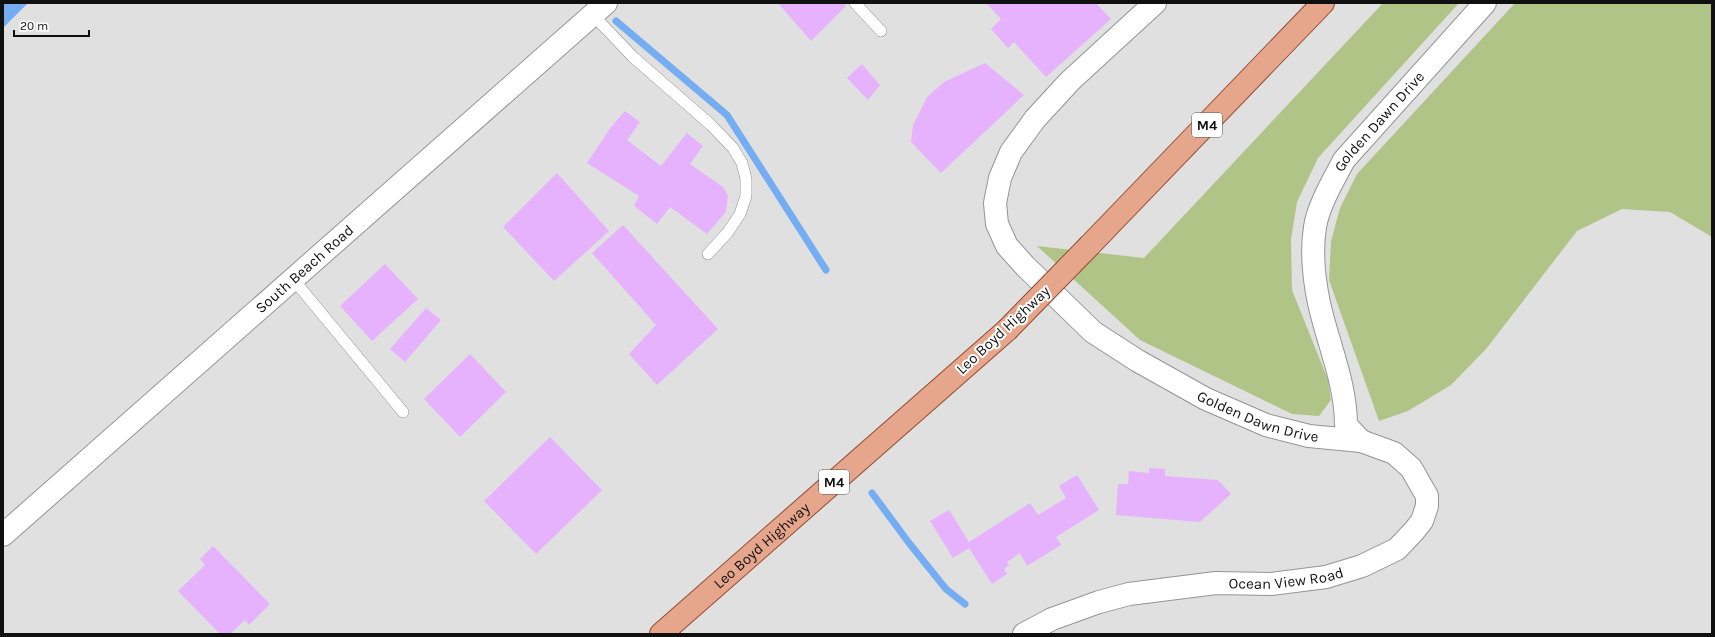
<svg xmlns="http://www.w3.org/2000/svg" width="1715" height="637" viewBox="0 0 1715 637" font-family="Karla,sans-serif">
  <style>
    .green { fill: #b0c487 }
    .water { fill: #74adf1 }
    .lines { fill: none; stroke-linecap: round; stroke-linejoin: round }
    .stream { stroke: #74adf1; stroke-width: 7 }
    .building { fill: #e6b2fd }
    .lane-casing { stroke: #939495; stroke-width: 12 }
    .street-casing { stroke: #939495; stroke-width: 24 }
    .primary-casing { stroke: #914b2f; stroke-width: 24 }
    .lane { stroke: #fff; stroke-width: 11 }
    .street { stroke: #fff; stroke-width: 22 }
    .primary { stroke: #e6a68c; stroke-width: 22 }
    .primary-bridge-casing { stroke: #914b2f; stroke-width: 24; stroke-linecap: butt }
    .primary-bridge { stroke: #e6a68c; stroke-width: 22 }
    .labels { text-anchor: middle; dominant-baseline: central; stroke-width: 4; stroke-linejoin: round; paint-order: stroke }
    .shield { fill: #fff; stroke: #585858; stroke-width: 1 }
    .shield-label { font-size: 14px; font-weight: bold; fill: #101010 }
    .street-label { font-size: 15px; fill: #101010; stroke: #fff }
  </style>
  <rect width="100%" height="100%" fill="#e0e0e1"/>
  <path class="green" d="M1383 3H1459L1318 158 1297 202 1291 240 1292 290 1328 380 1331 400 1319 416 1292 414 1140 340 1037 246 1144 258Z
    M1515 3H1712V237L1670 212 1622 209 1577 231 1486 349 1451 385 1408 411 1379 421 1329 280 1331 241 1340 208 1357 174Z"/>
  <path class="water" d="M3 3H28L3 28Z"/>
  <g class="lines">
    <path class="stream" d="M616 21 727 115 826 270
      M872 493 909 543 946 589 965 604"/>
  </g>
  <path class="building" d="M778 3H844L846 6 811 41Z
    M988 3H1096L1111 19 1046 77 1014 42 1008 48 991 29 1001 19 987 4Z
    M985 63 1024 95 941 173 911 142 913 125 927 97 944 82Z
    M862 64 880 85 868 100 847 78Z
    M625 111 640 122 627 140 661 166 687 133 703 146 690 164 723 187 728 196 726 212 707 234 670 207 657 224 634 206 639 196 587 163 611 127Z
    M557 173 609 231 554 281 503 227Z
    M623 225 718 329 657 385 629 354 656 325 592 253Z
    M385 264 418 299 372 341 340 306Z
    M426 308 441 320 405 362 390 349Z
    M470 354 506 392 460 437 424 399Z
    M550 437 602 490 536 554 484 501Z
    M1149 468 1165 469V476L1218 480 1231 494 1200 522 1116 515 1118 484H1128L1129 471 1149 473Z
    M1077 475 1099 510 1056 537 1061 545 1027 566 1020 553 1007 562 1009 565 1004 569 1007 574 992 584 969 548 953 558 930 521 949 510 969 542 1030 503 1038 515 1066 498 1059 486Z
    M213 546 270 604 249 625 245 620 230 634H220L178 591 205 565 200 559Z"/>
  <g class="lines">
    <defs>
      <path id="lane" d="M855 3 881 31
        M593 15 633 57 711 125 733 148 742 163 746 179V196L740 214 728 232 708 254
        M293 279 403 412"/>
      <g id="street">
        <path id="s1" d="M1155 3 1070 81 1035 119 1011 152 1000 178 995 203 997 224 1007 246 1025 266 1093 332 1138 361 1206 399 1266 425 1309 436 1361 441 1346 425C1346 383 1328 344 1319 303 1314 279 1311 252 1315 227 1318 206 1334 179 1344 160L1485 3"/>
        <path id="s2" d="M3 535 606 3"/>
        <path id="s3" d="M1024 634 1052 619 1099 602 1129 594 1216 583 1271 584 1326 577 1362 566 1397 549 1414 531 1422 521 1427 506V496L1411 468 1394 453 1361 441"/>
      </g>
      <g id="primary">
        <path d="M1090 245 1323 3"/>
        <path id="s4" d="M661 634 1007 330"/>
      </g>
    </defs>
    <use href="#lane" class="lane-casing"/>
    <use href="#street" class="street-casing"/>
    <use href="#primary" class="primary-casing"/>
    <use href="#lane" class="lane"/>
    <use href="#street" class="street"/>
    <use href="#primary" class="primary"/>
    <defs>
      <path id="primary-bridge" d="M1007 330 1090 245"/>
    </defs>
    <use href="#primary-bridge" class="primary-bridge-casing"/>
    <use href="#primary-bridge" class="primary-bridge"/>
  </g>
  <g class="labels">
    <g class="shield">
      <rect x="1192" y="113" width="30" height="24" rx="3"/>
      <rect x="819" y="470" width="30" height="24" rx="3"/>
    </g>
    <g class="shield-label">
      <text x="1207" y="125">M4</text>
      <text x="834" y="482">M4</text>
    </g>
    <g class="street-label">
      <text stroke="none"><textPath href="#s1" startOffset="1071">Golden Dawn Drive</textPath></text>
      <text stroke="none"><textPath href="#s2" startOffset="402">South Beach Road</textPath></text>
      <text transform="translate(1003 330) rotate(-43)">Leo Boyd Highway</text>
      <text stroke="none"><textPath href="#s1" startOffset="615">Golden Dawn Drive</textPath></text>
      <text stroke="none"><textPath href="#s4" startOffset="134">Leo Boyd Highway</textPath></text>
      <text stroke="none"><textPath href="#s3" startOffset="271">Ocean View Road</textPath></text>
    </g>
  </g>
  <rect width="1715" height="637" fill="none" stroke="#101010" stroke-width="8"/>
  <path d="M14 30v6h75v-6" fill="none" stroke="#101010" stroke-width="2"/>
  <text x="20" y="30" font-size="12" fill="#101010" stroke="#ffffff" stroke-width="3" paint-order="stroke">20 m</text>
</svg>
